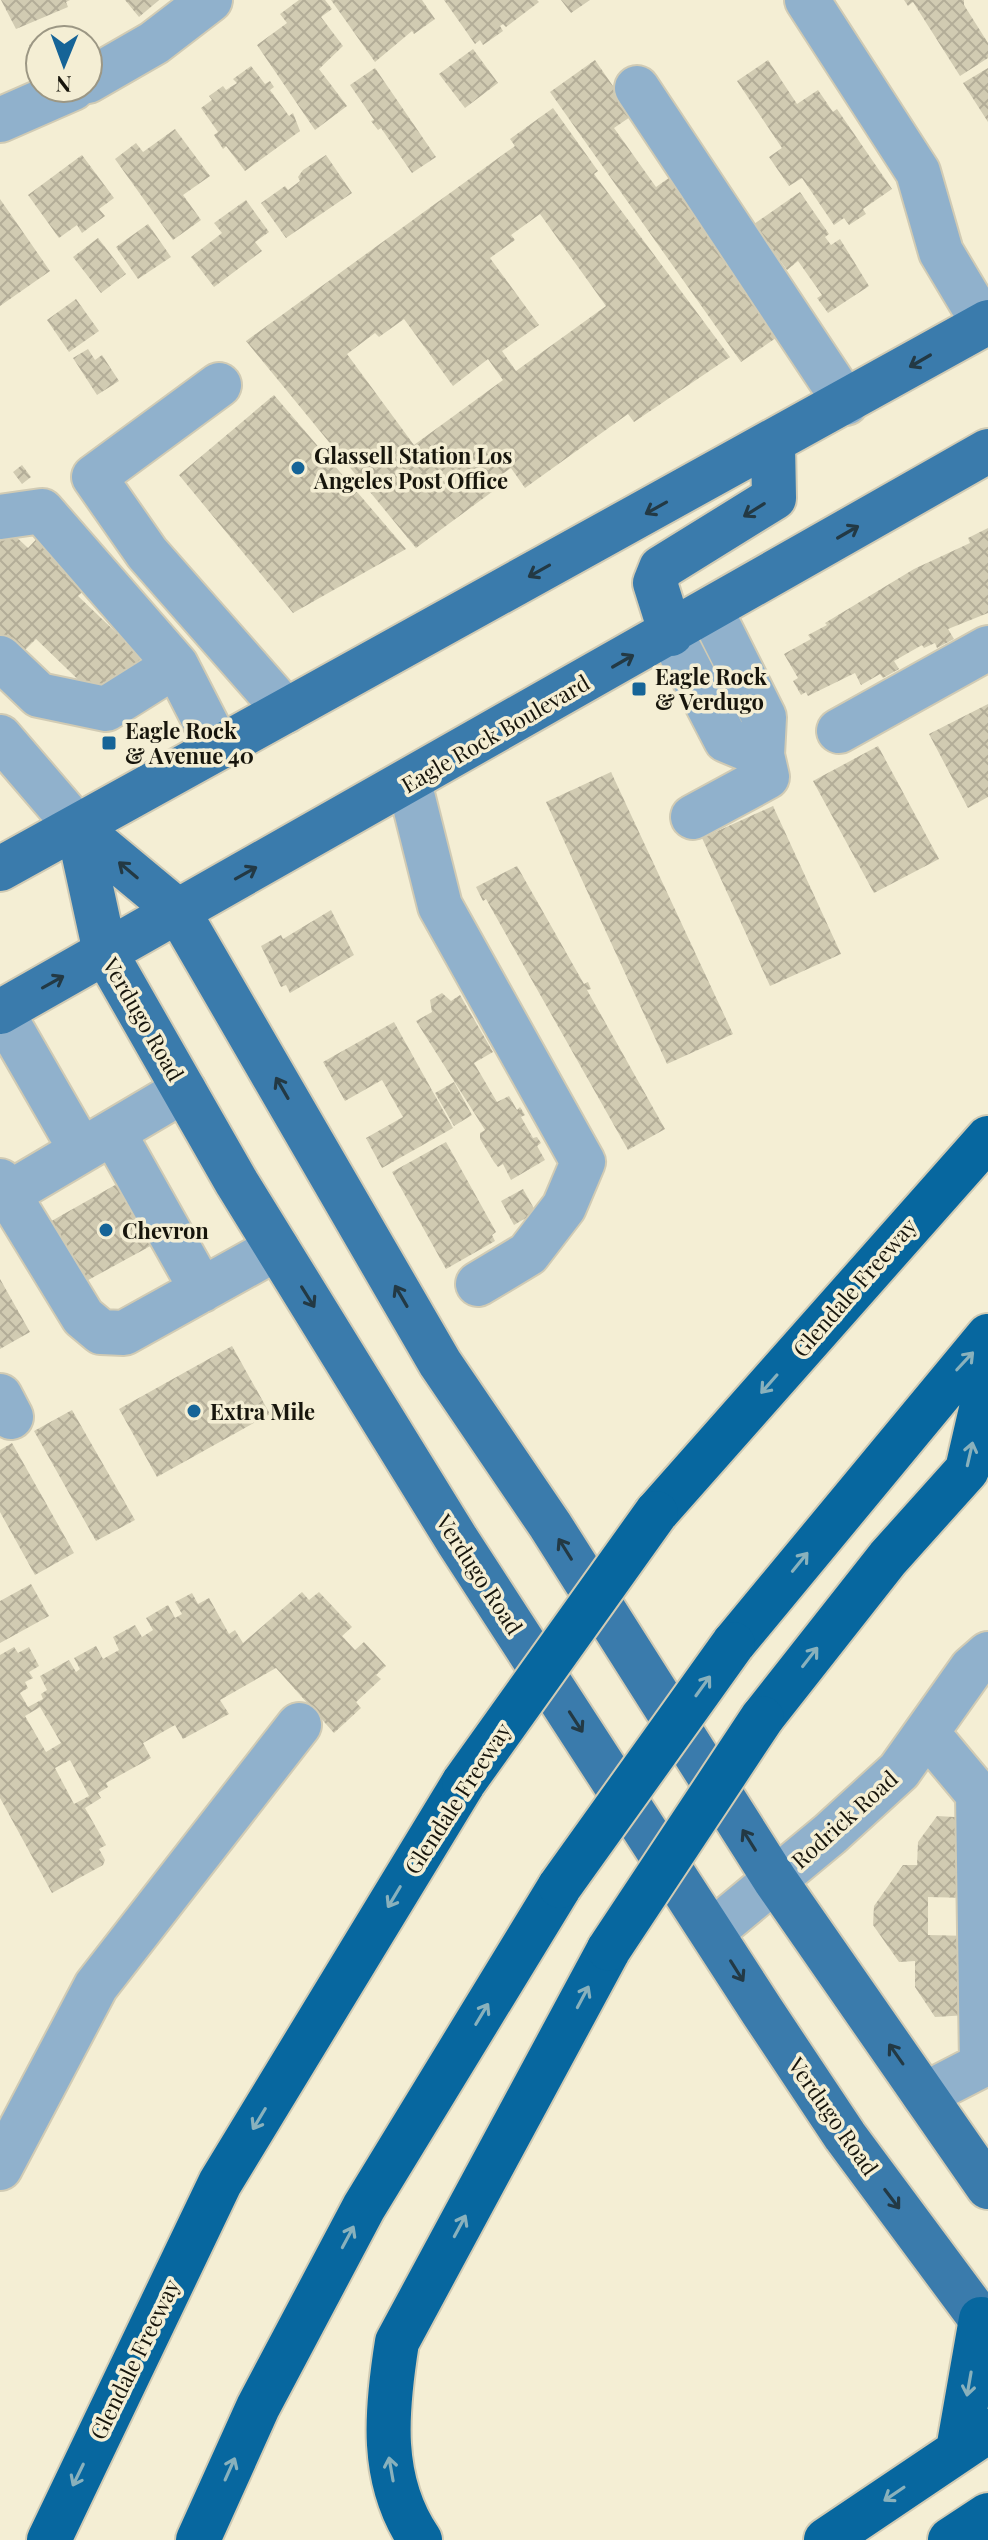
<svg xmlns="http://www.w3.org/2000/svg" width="988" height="2540" viewBox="0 0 988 2540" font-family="'Playfair Display',serif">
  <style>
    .building { fill: url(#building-cross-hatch); fill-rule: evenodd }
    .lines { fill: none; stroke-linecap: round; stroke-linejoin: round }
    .minor-casing { stroke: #d1cbb4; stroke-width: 48 }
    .major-casing { stroke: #d1cbb4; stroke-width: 48 }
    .highway-casing { stroke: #d1cbb4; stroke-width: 48 }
    .minor { stroke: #90b1cc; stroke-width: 44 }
    .major { stroke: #3a7bac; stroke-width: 44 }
    .highway { stroke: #07679f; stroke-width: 44 }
    .highway-bridge-casing { stroke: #d1cbb4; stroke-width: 48; stroke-linecap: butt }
    .highway-bridge { stroke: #07679f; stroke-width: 44 }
    .oneway { stroke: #233944 }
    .oneway2 { stroke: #89b1bc }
    .poi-dot { fill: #166497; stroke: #f4eed4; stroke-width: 3 }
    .labels { text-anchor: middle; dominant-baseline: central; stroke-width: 7; stroke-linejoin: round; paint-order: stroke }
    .poi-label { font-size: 22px; font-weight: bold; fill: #17150c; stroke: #f4eed4; text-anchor: start }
    .street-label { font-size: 22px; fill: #17150c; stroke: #f4eed4 }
  </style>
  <defs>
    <pattern id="building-cross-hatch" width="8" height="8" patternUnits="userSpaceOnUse" patternTransform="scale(2)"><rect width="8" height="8" fill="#d1cbb2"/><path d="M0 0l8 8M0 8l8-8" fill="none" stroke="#b3ad98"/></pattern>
  </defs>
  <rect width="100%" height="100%" fill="#f4eed4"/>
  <path class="building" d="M1 0H70L66 2 68 7 16 29Z
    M125 0H159L139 17Z
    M299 0H325L332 9 321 17 343 46 319 69 347 106 315 130 257 45 287 23 280 14Z
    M331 0H422L435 19 414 34 412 31 375 62Z
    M444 0H537L539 2 506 27 503 24 500 26 503 31 483 45 480 40 475 44Z
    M561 0H590L571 13Z
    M904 0H964V5L988 43V58L960 76 913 2 908 6Z
    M63 31 67 40H41Z
    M40 40V69L29 45Z
    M473 49 498 83 465 108 439 74Z
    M595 60 633 115 614 128 656 187 673 175 789 329 741 362 550 92Z
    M768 60 797 104 818 90 833 112 837 109 892 189 863 209 866 214 849 225 844 218 834 225 802 178 789 186 769 157 782 148 737 81Z
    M251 66 265 84 270 81 274 87 270 90 289 116 293 113 300 131 245 171 226 146 223 149 214 135 218 132 201 108 212 100 209 96 223 86 226 90 237 83 233 79Z
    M375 68 436 157 412 173 381 128 378 130 371 121 374 120 350 85Z
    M988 68V122L963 83Z
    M553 108 598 171 594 174 730 357 634 422 628 414 525 488 511 468 495 479 500 486 416 548 246 341 515 146 510 139ZM540 214 606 306 516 371 502 351 539 325 490 258 515 240 511 235ZM404 319 453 386 488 359 503 380 414 445 347 354 375 333 379 337Z
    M175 129 210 176 183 195 201 220 173 240 115 159 136 143 143 152Z
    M82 155 114 198 99 209 105 216 82 233 77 225 59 238 28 195Z
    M326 155 352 193 286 238 261 203 285 186 288 190 300 181 298 177 303 170Z
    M800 192 829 234 825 237 831 245 840 239 869 286 828 313 817 298 822 295 798 261 787 270 754 224Z
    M0 199 50 271 0 306Z
    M246 200 269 232 255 242 262 251 214 287 191 257 222 233 214 223Z
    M148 224 171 257 138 279 116 247Z
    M98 238 126 274 101 293 73 257Z
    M76 299 99 331 69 352 47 320Z
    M88 349 95 360 102 355 119 381 97 395 73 358Z
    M274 395 406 549 293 613 179 475Z
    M22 465 31 477 22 484 13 472Z
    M988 528V613L948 629 954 639 937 648 935 643 924 648 922 645 894 661 899 669 883 678 880 674 861 685 855 673 808 696 806 692 801 695 793 681 798 678 784 654 811 639 808 635 827 625 825 623 914 569 970 543 968 538Z
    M45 530 95 580 78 596 147 662 93 694 36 639 12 663 0 652V534L11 532 28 548Z
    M988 704V797L968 808 929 734Z
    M878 746 939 859 874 893 813 781Z
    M611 772 733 1034 667 1064 546 802Z
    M773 806 841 954 770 986 702 838Z
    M517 866 584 984 588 982 591 989 587 990 665 1129 628 1150 486 899 483 901 476 887Z
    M331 910 354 955 290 993 286 985 281 987 261 946 281 935 283 939Z
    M442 993 451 1001 460 995 493 1052 474 1063 497 1102 509 1096 517 1110 520 1107 525 1115 521 1117 533 1138 537 1137 541 1143 537 1146 545 1160 511 1180 503 1164 498 1167 494 1162 480 1139V1133L485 1130 416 1021 432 1012 430 1000Z
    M394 1022 453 1128 382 1168 366 1138 403 1117 382 1080 345 1101 323 1062Z
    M454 1082 472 1115 454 1126 435 1093Z
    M446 1142 496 1232 492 1235 495 1241 446 1269 392 1172Z
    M131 1176 165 1238 81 1284 48 1223Z
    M523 1189 536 1212 514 1225 501 1201Z
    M0 1279 30 1332 0 1349Z
    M232 1346 270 1414 157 1477 119 1409Z
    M72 1410 135 1520 96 1541 34 1431Z
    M12 1443 74 1553 35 1575 0 1512V1450Z
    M31 1584 49 1616 0 1643V1601Z
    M302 1592 309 1600 319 1592 352 1627 342 1636 355 1650 364 1642 386 1666 376 1675 381 1679 356 1702 361 1708 334 1733 276 1668 220 1700 229 1714 183 1739 175 1725 143 1743 151 1758 106 1783 108 1787 98 1793 101 1798 85 1808 106 1845 99 1849 105 1860 103 1865 52 1893 0 1798V1655L14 1647 18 1653 29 1647 39 1666 29 1672 33 1678 25 1682 28 1688 20 1693 28 1707 43 1699 41 1694 47 1690 40 1676 69 1660 76 1672 80 1669 74 1658 96 1646 103 1659 119 1650 113 1637 135 1625 142 1637 153 1630 146 1618 168 1605 175 1618 182 1614 175 1602 192 1593 198 1604 209 1598 229 1634 235 1630 243 1643ZM40 1707 61 1743 46 1752 25 1716ZM70 1760 89 1796 74 1804 55 1768Z
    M937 1816 972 1818 970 1898 928 1897V1935L970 1936 968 2015 935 2017 915 1987V1961L899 1962 873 1925 874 1906 903 1865H917L918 1842Z"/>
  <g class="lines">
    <defs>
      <path id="minor" d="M807 0 918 172 941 252 984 324
        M88 81 154 43 210 0
        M637 88 846 403
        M0 120 73 88
        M219 385 94 477 147 553 286 711
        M0 517 42 511 176 665 218 747
        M671 634 726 740 762 755
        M0 658 39 695 106 709 176 665
        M839 731 988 648
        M0 737 78 828
        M409 782 440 906 583 1162 564 1207 528 1254 478 1284
        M693 817 767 777 762 755 764 717 711 611
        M1 1011 81 1150
        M113 1132 202 1290
        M0 1181 83 1317 101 1332 124 1333 277 1248
        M8 1194 184 1090
        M0 1396 11 1417
        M713 1931 830 1834 899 1771 972 1668 988 1654
        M924 2095 982 2065 978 1794 927 1733
        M0 2168 96 1986 299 1725"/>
      <path id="major" d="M671 634 655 583 661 568 774 498 773 444
        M78 828 105 952 237 1183 457 1540 762 2011 845 2136 988 2329
        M78 828 178 911 440 1363 550 1525 775 1880 988 2187
        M0 869 988 322
        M0 1012 988 451"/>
      <path id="highway" d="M656 1513 988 1138
        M733 1644 988 1336
        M762 1718 888 1558 967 1470 988 1379
        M958 2450 981 2319
        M49 2540 220 2183 464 1782
        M198 2540 258 2407 364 2207 560 1886
        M420 2540C379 2480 386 2411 397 2342L609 1949
        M826 2540 988 2431
        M950 2540 988 2515"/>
    </defs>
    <use href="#minor" class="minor-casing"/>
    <use href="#major" class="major-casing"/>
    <use href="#highway" class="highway-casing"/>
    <use href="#minor" class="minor"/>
    <use href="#major" class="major"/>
    <use href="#highway" class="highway"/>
    <defs>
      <path id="highway-bridge" d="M464 1782 656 1513
        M560 1886 733 1644
        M609 1949 762 1718"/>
    </defs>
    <use href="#highway-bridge" class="highway-bridge-casing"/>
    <use href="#highway-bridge" class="highway-bridge"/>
  </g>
  <defs><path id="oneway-shaft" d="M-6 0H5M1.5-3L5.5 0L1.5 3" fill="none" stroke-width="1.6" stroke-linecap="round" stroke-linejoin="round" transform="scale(2)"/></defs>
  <g class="oneway">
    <use href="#oneway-shaft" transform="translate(920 361) rotate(150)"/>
    <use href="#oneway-shaft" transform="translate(656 508) rotate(151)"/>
    <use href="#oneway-shaft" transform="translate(754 510) rotate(148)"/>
    <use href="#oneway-shaft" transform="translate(848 532) rotate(-30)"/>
    <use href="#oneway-shaft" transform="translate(539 571) rotate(151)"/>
    <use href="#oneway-shaft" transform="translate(623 661) rotate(-30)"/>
    <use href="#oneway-shaft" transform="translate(128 870) rotate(-140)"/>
    <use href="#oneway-shaft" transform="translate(246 873) rotate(-29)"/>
    <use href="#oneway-shaft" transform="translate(53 982) rotate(-29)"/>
    <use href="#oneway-shaft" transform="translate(282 1088) rotate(-120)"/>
    <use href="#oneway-shaft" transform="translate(401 1296) rotate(-120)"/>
    <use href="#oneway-shaft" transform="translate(308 1297) rotate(58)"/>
    <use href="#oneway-shaft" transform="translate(565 1549) rotate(-122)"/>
    <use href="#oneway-shaft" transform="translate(576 1722) rotate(57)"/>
    <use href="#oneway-shaft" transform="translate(749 1840) rotate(-122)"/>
    <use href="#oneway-shaft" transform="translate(737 1971) rotate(58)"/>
    <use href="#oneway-shaft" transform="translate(896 2054) rotate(-125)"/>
    <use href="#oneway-shaft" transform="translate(892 2199) rotate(53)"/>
  </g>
  <g class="oneway2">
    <use href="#oneway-shaft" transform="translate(965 1361) rotate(-47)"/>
    <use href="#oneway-shaft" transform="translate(769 1384) rotate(131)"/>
    <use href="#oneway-shaft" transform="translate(970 1454) rotate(-77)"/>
    <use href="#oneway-shaft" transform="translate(800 1562) rotate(-51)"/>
    <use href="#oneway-shaft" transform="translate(810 1657) rotate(-52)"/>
    <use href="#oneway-shaft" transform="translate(703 1686) rotate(-54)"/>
    <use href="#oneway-shaft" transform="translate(394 1897) rotate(121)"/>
    <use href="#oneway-shaft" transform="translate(583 1997) rotate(-62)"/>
    <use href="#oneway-shaft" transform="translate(482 2014) rotate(-59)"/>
    <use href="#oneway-shaft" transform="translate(259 2119) rotate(121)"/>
    <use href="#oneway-shaft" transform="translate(460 2226) rotate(-62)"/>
    <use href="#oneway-shaft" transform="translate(348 2237) rotate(-62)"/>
    <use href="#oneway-shaft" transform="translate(969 2384) rotate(100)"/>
    <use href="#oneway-shaft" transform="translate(230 2469) rotate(-66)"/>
    <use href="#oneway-shaft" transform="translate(391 2469) rotate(-100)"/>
    <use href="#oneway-shaft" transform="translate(78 2475) rotate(116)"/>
    <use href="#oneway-shaft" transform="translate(894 2494) rotate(146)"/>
  </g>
  <g class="poi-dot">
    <circle cx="298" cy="468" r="8"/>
    <rect x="631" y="681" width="16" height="16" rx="4"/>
    <rect x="101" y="735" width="16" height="16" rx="4"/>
    <circle cx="106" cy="1230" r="8"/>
    <circle cx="194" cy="1411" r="8"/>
  </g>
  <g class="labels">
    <g class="poi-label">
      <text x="314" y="455">Glassell Station Los<tspan x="314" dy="25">Angeles Post Office</tspan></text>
      <text x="655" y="676">Eagle Rock<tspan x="655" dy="25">&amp; Verdugo</tspan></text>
      <text x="125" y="730">Eagle Rock<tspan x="125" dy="25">&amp; Avenue 40</tspan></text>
      <text x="122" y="1230">Chevron</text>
      <text x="210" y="1411">Extra Mile</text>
    </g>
    <g class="street-label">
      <text transform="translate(495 733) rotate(-30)">Eagle Rock Boulevard</text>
      <text transform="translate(144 1019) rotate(60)">Verdugo Road</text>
      <text transform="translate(854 1287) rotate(-49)">Glendale Freeway</text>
      <text transform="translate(480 1574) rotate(57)">Verdugo Road</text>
      <text transform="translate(457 1798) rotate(-57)">Glendale Freeway</text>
      <text transform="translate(844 1819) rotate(-42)">Rodrick Road</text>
      <text transform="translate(834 2116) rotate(55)">Verdugo Road</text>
      <text transform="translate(134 2359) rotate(-64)">Glendale Freeway</text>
    </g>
  </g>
  <g transform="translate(64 64) rotate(181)"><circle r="38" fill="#f4eed4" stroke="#9c9784" stroke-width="2"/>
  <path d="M0-6L14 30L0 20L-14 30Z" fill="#166497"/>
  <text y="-12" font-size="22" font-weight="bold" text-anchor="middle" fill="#17150c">N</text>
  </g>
</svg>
